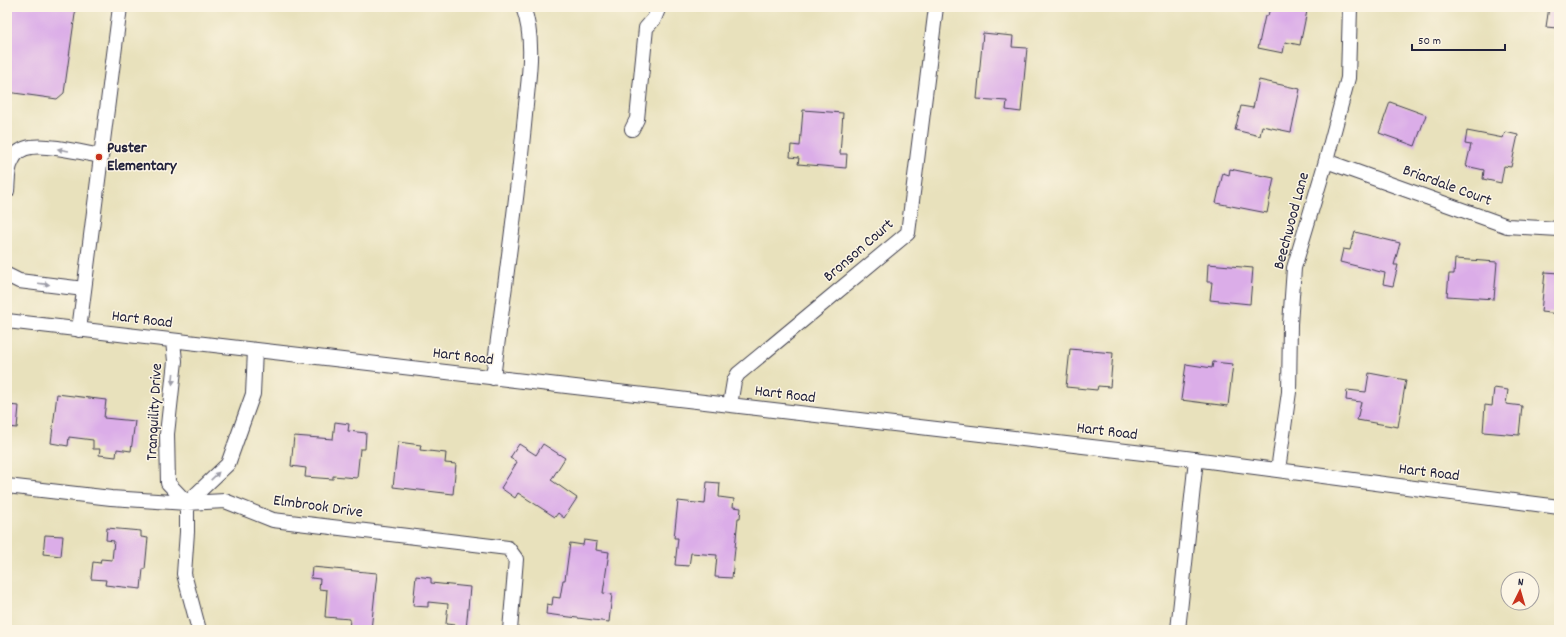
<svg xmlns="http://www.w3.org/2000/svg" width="1566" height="637" viewBox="0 0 1566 637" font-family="Dekko,sans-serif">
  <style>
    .building { fill: #dbade8 }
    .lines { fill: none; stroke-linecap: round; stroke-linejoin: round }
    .minor-casing { stroke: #403f4e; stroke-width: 16 }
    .minor { stroke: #fff; stroke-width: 14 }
    .oneway { fill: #9c9ca7 }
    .poi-dot { fill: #c8321e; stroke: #fcf5e5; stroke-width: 1.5 }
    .labels { text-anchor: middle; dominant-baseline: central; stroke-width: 3; stroke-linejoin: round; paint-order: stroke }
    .poi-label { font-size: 16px; font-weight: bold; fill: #22223b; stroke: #fcf5e5; text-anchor: start }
    .street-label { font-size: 16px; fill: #22223b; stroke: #fcf5e5 }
  </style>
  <rect width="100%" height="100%" fill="#fcf5e5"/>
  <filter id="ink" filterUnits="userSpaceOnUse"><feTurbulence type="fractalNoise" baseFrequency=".025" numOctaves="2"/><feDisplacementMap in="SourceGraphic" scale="8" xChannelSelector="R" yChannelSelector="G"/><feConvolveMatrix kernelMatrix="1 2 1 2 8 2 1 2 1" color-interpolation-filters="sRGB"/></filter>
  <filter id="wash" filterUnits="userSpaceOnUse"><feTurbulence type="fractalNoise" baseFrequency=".012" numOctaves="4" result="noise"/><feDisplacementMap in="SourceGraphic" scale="16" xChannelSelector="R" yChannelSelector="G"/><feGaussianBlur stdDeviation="0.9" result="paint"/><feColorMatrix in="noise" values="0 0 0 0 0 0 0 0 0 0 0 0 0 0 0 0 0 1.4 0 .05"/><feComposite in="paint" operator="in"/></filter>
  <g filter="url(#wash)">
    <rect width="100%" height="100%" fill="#e8e1bc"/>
    <g id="blocks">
      <path class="building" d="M7 7H76L64 93 57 99 7 92Z
        M1270 7H1303V10L1307 11 1300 45 1285 42 1283 53 1258 48 1265 16H1268Z
        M1549 7H1559L1557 28 1546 27Z
        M983 33 1013 36 1012 47 1027 48 1021 112 1006 110 1007 101 977 99Z
        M1259 80 1300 89 1291 132 1262 126 1260 136 1235 130 1241 106 1253 108Z
        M1390 102 1426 115 1415 146 1379 133Z
        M803 110 843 113 840 154H847L846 168 798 164 799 158 790 157 791 145 800 146Z
        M1467 131 1503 138 1505 132 1518 135 1511 167 1504 166 1501 183 1483 179 1484 170 1466 166 1471 145 1465 144Z
        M1230 169 1274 178 1267 213 1216 203 1223 173 1229 175Z
        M1355 232 1400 243 1394 265H1398L1393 286 1383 284 1385 273 1340 262 1343 249 1350 250Z
        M1455 259 1497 262 1494 299 1447 296 1449 274H1454Z
        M1208 264 1253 268 1250 304 1210 300 1212 282H1207Z
        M1545 272 1559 273V314L1541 312Z
        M1070 349 1113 353 1110 387 1098 386 1097 390 1066 387Z
        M1213 362 1233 364 1228 406 1181 400 1186 364 1212 368Z
        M1369 373 1406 380 1398 427 1357 420 1361 402 1346 400 1347 390 1366 392Z
        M1494 388 1508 390 1506 404 1522 406 1519 435 1483 432 1485 405 1492 406Z
        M57 394 106 400 104 418 135 421 131 451 117 449 116 457 99 455 100 449H93V440L69 437 68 446 51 443Z
        M7 405 19 406 17 428 7 427Z
        M335 422 349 424 348 431 366 433 365 449H360L357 478 333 476V479L305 477 306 468 291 466 294 436 333 439Z
        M398 442 421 445 420 450 446 453 445 463 456 464 453 494 393 487Z
        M519 444 536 455 543 444 565 458 551 480 577 498 564 518 558 513 555 517 518 493 515 498 501 488 517 462 510 458Z
        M707 482 720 483 719 497 734 499 733 507 741 508 740 518H738L732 578 715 577 717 555 691 553 689 566 675 565 678 538H674L678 501 705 504Z
        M107 528 141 531V537L148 538 145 569H143L141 589 105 585 106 580 91 579 93 562 100 563 101 559 112 560 114 541 106 540Z
        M45 535 63 536 61 556 43 554Z
        M584 540 597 542 596 550 609 552 603 593 612 594 609 622 546 614 547 604 552 605 553 597 560 598 563 580H565L570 543 583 545Z
        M312 567 377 573 371 630H349L350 619 325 617 327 590 319 589 320 579 311 578Z
        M416 576 431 578V583L470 587 466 630H454L455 625 446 624 448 604 428 602V607L413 606Z"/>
    </g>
  </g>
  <g filter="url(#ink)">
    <use href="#blocks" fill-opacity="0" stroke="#403f4e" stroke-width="1"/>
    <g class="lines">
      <defs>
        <path id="minor" d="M632 129 637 119 646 28 654 19 659 7
          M1326 161 1507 226 1559 229
          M7 191C8 181 7 169 12 161 15 153 23 148 31 147 47 144 84 153 101 156
          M7 275 19 281 84 289
          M7 321 1186 458 1559 507
          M79 330 120 7
          M173 341 175 361 167 434 168 483 187 503V532L184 574 199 630
          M493 378C504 290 517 203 525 115 528 80 536 42 523 7
          M730 405 734 381 738 374 908 233 936 7
          M1278 470 1289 392 1290 324 1294 268 1326 161 1348 78 1350 7
          M7 486 111 498 187 503 225 501 273 520 508 548 516 559 510 630
          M187 503 228 464 253 394 255 350
          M1178 630 1196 459"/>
      </defs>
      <use href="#minor" class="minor-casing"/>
      <use href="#minor" class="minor"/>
    </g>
    <defs><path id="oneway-solid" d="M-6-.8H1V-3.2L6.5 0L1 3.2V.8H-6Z"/></defs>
    <g class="oneway">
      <use href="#oneway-solid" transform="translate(63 150) rotate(-170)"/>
      <use href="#oneway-solid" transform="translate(44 284) rotate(7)"/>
      <use href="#oneway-solid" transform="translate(173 379) rotate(96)"/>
      <use href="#oneway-solid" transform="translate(215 476) rotate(-44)"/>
    </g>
  </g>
  <circle class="poi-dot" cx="99" cy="157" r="4"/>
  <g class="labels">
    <g class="poi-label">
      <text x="107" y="148">Puster<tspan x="107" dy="18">Elementary</tspan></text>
    </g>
    <g class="street-label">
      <text transform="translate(1447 186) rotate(20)">Briardale Court</text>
      <text transform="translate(1292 221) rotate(-75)">Beechwood Lane</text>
      <text transform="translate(859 251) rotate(-41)">Bronson Court</text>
      <text transform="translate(142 320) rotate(7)">Hart Road</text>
      <text transform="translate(463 357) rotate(7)">Hart Road</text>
      <text transform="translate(785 395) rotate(7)">Hart Road</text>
      <text transform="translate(155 412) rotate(-87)">Tranquility Drive</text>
      <text transform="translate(1107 432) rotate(7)">Hart Road</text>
      <text transform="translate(1429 473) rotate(7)">Hart Road</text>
      <text transform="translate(318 507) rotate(8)">Elmbrook Drive</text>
    </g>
  </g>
  <rect width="1566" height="637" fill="none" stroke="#fcf5e5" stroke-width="24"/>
  <g transform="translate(1520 591) rotate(5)"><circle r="19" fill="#fcf5e5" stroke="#a5a1a1"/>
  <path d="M0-3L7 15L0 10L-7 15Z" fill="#c8321e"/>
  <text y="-6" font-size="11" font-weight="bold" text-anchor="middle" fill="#22223b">N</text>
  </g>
  <path d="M1412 44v6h93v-6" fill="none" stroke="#22223b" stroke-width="2"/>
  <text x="1418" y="44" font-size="12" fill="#22223b" stroke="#fcf5e5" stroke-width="3" paint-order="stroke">50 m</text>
</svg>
